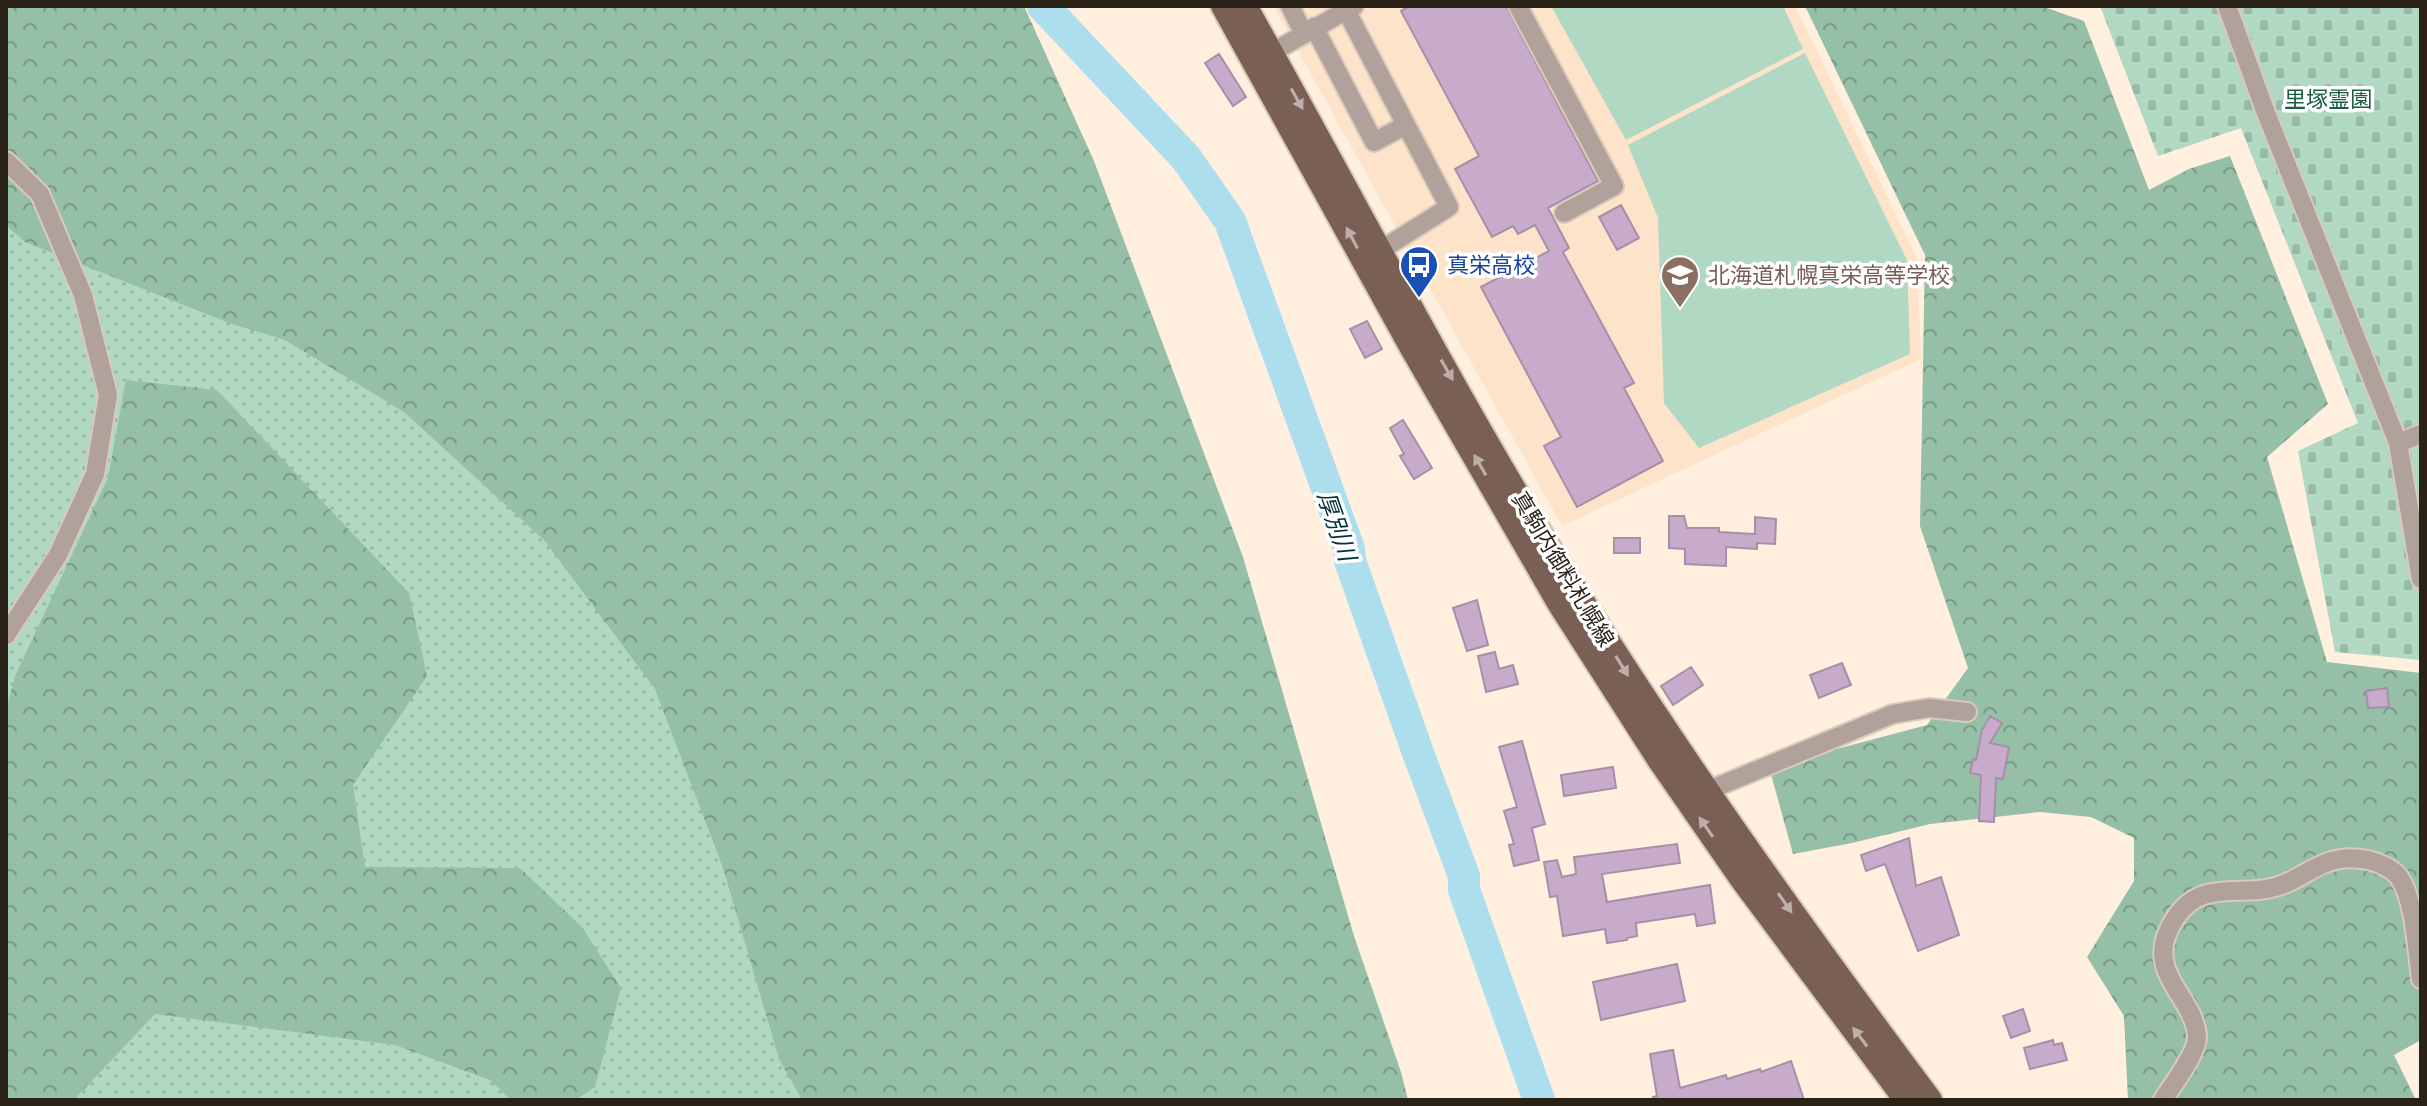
<svg xmlns="http://www.w3.org/2000/svg" width="2427" height="1106" viewBox="0 0 2427 1106" font-family="'DM Sans','Noto Sans JP',sans-serif">
  <style>
    .built { fill: #fde3ca }
    .grass { fill: url(#grass-dots) }
    .forest { fill: url(#forest-crowns) }
    .cemetery { fill: url(#cemetery-stones) }
    .green { fill: #b0d8c2 }
    .lines { fill: none; stroke-linecap: round; stroke-linejoin: round }
    .river { stroke: #addeee; stroke-width: 32 }
    .building { fill: #c8aaca; stroke: #a78fa8; stroke-width: 2 }
    .minor-casing { stroke: #d9cabb; stroke-width: 22 }
    .major-casing { stroke: #d9cabb; stroke-width: 28 }
    .minor { stroke: #b1a19b; stroke-width: 18 }
    .major { stroke: #795f54; stroke-width: 24 }
    .oneway { fill: #bcafaa }
    .labels { text-anchor: middle; dominant-baseline: central; stroke-width: 7; stroke-linejoin: round; paint-order: stroke }
    .park-label { font-size: 22px; fill: #1a5f41; stroke: #fff }
    .transit-label { font-size: 22px; fill: #164399; stroke: #fff; text-anchor: start }
    .education-label { font-size: 22px; fill: #785e54; stroke: #fff; text-anchor: start }
    .street-label { font-size: 22px; fill: #2a2117; stroke: #fff }
    .water-label { font-size: 24px; font-style: italic; fill: #03323e; stroke: #fff }
  </style>
  <defs>
    <pattern id="grass-dots" width="8" height="8" patternUnits="userSpaceOnUse" patternTransform="scale(2)"><rect width="8" height="8" fill="#b0d8c2"/><path d="M2 2h.1M6 6h.1" fill="none" stroke="#98b9a6" stroke-width="1.8" stroke-linecap="round"/></pattern>
    <pattern id="forest-crowns" width="20" height="18" patternUnits="userSpaceOnUse" patternTransform="scale(2)"><rect width="20" height="18" fill="#95bfa7"/><path d="M2 6a3 3 0 1 1 6 0M12 15a3 3 0 1 1 6 0" fill="none" stroke="#7a9b87"/></pattern>
    <pattern id="cemetery-stones" width="16" height="16" patternUnits="userSpaceOnUse" patternTransform="scale(2)"><rect width="16" height="16" fill="#b0d8c2"/><path d="M2 7V4a2 2 0 0 1 4 0v3zM10 15v-3a2 2 0 0 1 4 0v3z" fill="#98b9a6"/></pattern>
  </defs>
  <rect width="100%" height="100%" fill="#ffefdf"/>
  <path class="built" d="M1273 6H1795L1917 258 1921 359 1562 526Z"/>
  <path class="grass" d="M6 40 614 487 921 1100H6Z"/>
  <path class="forest" d="M6 6H1024L1094 161 1243 557 1354 936 1401 1072 1408 1100H802L779 1059 723 868 655 689 544 540 404 412 285 340 229 323 25 242 6 225Z
    M1805 6H2041L2084 21 2149 190 2189 169 2230 156 2328 404 2267 457 2327 662 2421 673V1040L2394 1055 2416 1100H2128L2124 1016 2087 957 2134 881V838L2091 817 2040 812 1930 824 1852 843 1793 854 1769 767 1927 725 1968 668 1920 526 1925 255Z
    M126 380 217 390 409 593 427 676 353 785 365 867 520 868 582 927 621 988 595 1087 575 1100H511L490 1080 395 1045 155 1014 74 1100H6V711L15 676 108 478Z"/>
  <path class="cemetery" d="M2100 6H2421V660L2335 652 2298 451 2358 423 2241 128 2158 156Z"/>
  <path class="green" d="M1551 6H1783L1803 49 1626 140Z
    M1805 53 1907 260 1910 354 1699 448 1664 403 1658 218 1628 145Z"/>
  <g class="lines">
    <path class="river" d="M1043 6 1186 158 1230 221 1349 549 1350 561 1417 750 1464 876V890L1539 1100"/>
  </g>
  <path class="building" d="M1410 6H1506L1598 181 1548 208 1569 248 1563 252 1634 383 1624 388 1663 461 1577 507 1544 446 1561 437 1481 287 1549 251 1535 225 1518 234 1513 226 1492 237 1455 169 1479 156 1401 11Z
    M1219 54 1246 97 1233 106 1205 63Z
    M1621 205 1639 238 1617 250 1599 217Z
    M1367 321 1382 349 1365 358 1350 329Z
    M1403 420 1432 468 1414 479 1400 456 1404 454 1390 428Z
    M1669 516H1684L1687 528H1719V532L1755 534V517L1776 519 1775 544 1757 543V549L1726 547V566L1685 564V549L1669 548Z
    M1614 538H1640V553H1614Z
    M1477 600 1488 645 1467 651 1453 608Z
    M1495 652 1499 669 1513 665 1518 684 1486 692 1478 656Z
    M1842 663 1851 685 1819 698 1810 675Z
    M1691 667 1703 685 1673 705 1661 686Z
    M2387 688 2389 707 2368 708 2366 691Z
    M1990 716 2002 723 1990 743 2009 747 2003 779 1996 778 1994 822 1979 821 1981 775 1970 773 1973 759 1976 760 1982 730Z
    M1522 741 1545 824 1532 828 1539 860 1514 866 1509 845 1514 844 1504 811 1517 807 1499 747Z
    M1613 767 1616 788 1564 796 1561 775Z
    M1909 838 1916 886 1941 877 1959 935 1918 951 1885 864 1866 871 1861 855Z
    M1677 844 1680 863 1602 874 1607 902 1710 885 1715 923 1697 926 1695 914 1636 923 1637 936 1627 938V940L1607 943 1605 929 1563 936 1557 896 1550 897 1544 862 1557 860 1562 877 1576 874 1574 857Z
    M1677 964 1685 1001 1601 1020 1593 982Z
    M2023 1009 2030 1031 2011 1038 2003 1016Z
    M2053 1040 2054 1045 2062 1043 2067 1060 2030 1069 2024 1048Z
    M1673 1050 1680 1088 1726 1075 1727 1079 1760 1069 1761 1072 1791 1061 1804 1100H1654L1653 1097 1657 1096 1650 1054Z"/>
  <g class="lines">
    <defs>
      <path id="minor" d="M1290 6 1303 32
        M1518 6 1614 186 1564 213
        M2227 6 2266 113 2398 443 2421 579
        M1346 10 1449 207 1381 250
        M1314 27 1374 142 1406 125
        M1271 53 1354 6
        M6 161 40 194 83 295 108 395 95 474 58 555 6 635
        M2398 443 2421 434
        M1697 795 1893 714 1929 708 1967 712
        M2163 1100C2172 1085 2198 1053 2197 1036 2194 994 2139 971 2176 917 2201 880 2238 896 2271 888 2292 884 2307 870 2326 863 2340 857 2353 857 2368 860 2378 862 2393 869 2399 877 2415 900 2417 951 2421 979"/>
      <path id="major" d="M1223 6 1413 350 1559 603 1660 761 1741 878 1906 1100
        M1245 6C1343 180 1434 357 1537 528 1657 726 1791 914 1930 1100"/>
    </defs>
    <use href="#minor" class="minor-casing"/>
    <use href="#major" class="major-casing"/>
    <use href="#minor" class="minor"/>
    <use href="#major" class="major"/>
  </g>
  <defs><path id="oneway-solid" d="M-6-.8H1V-3.2L6.5 0L1 3.2V.8H-6Z" transform="scale(2)"/></defs>
  <g class="oneway">
    <use href="#oneway-solid" transform="translate(1297 99) rotate(61)"/>
    <use href="#oneway-solid" transform="translate(1352 238) rotate(-118)"/>
    <use href="#oneway-solid" transform="translate(1447 370) rotate(60)"/>
    <use href="#oneway-solid" transform="translate(1480 465) rotate(-120)"/>
    <use href="#oneway-solid" transform="translate(1622 666) rotate(58)"/>
    <use href="#oneway-solid" transform="translate(1706 827) rotate(-125)"/>
    <use href="#oneway-solid" transform="translate(1785 903) rotate(55)"/>
    <use href="#oneway-solid" transform="translate(1860 1037) rotate(-127)"/>
  </g>
  <defs>
    <symbol id="bus-pin" viewBox="-11 -11 22 30"><path d="M0 17L-7.5 6A9.5 9.5 0 1 1 7.5 6Z" fill="#1a4fb4" stroke="#fff"/><path d="M-5-6H5V4H4V6H2V4H-2V6H-4V4H-5ZM-3.5-4V0h7V-4ZM-3.5 1.2v1.5H-2V1.2ZM2 1.2v1.5H3.5V1.2Z" fill="#fff"/></symbol>
    <symbol id="school-pin" viewBox="-11 -11 22 30"><path d="M0 17L-7.5 6A9.5 9.5 0 1 1 7.5 6Z" fill="#8d6e63" stroke="#fff"/><path d="M0-5L7-2L0 1L-7-2ZM-4 1L0 2.5L4 1V4Q0 6-4 4Z" fill="#fff"/></symbol>
  </defs>
  <g fill-rule="evenodd">
    <use href="#bus-pin" x="1397" y="243" width="44" height="60"/>
    <use href="#school-pin" x="1658" y="253" width="44" height="60"/>
  </g>
  <g class="labels">
    <g class="park-label">
      <text x="2328" y="99">里塚霊園</text>
    </g>
    <g class="transit-label">
      <text x="1447" y="265">真栄高校</text>
    </g>
    <g class="education-label">
      <text x="1708" y="275">北海道札幌真栄高等学校</text>
    </g>
    <g class="street-label">
      <text transform="translate(1563 569) rotate(59)">真駒内御料札幌線</text>
    </g>
    <g class="water-label">
      <text transform="translate(1337 526) rotate(71)">厚別川</text>
    </g>
  </g>
  <rect width="2427" height="1106" fill="none" stroke="#2a2117" stroke-width="16"/>
</svg>
